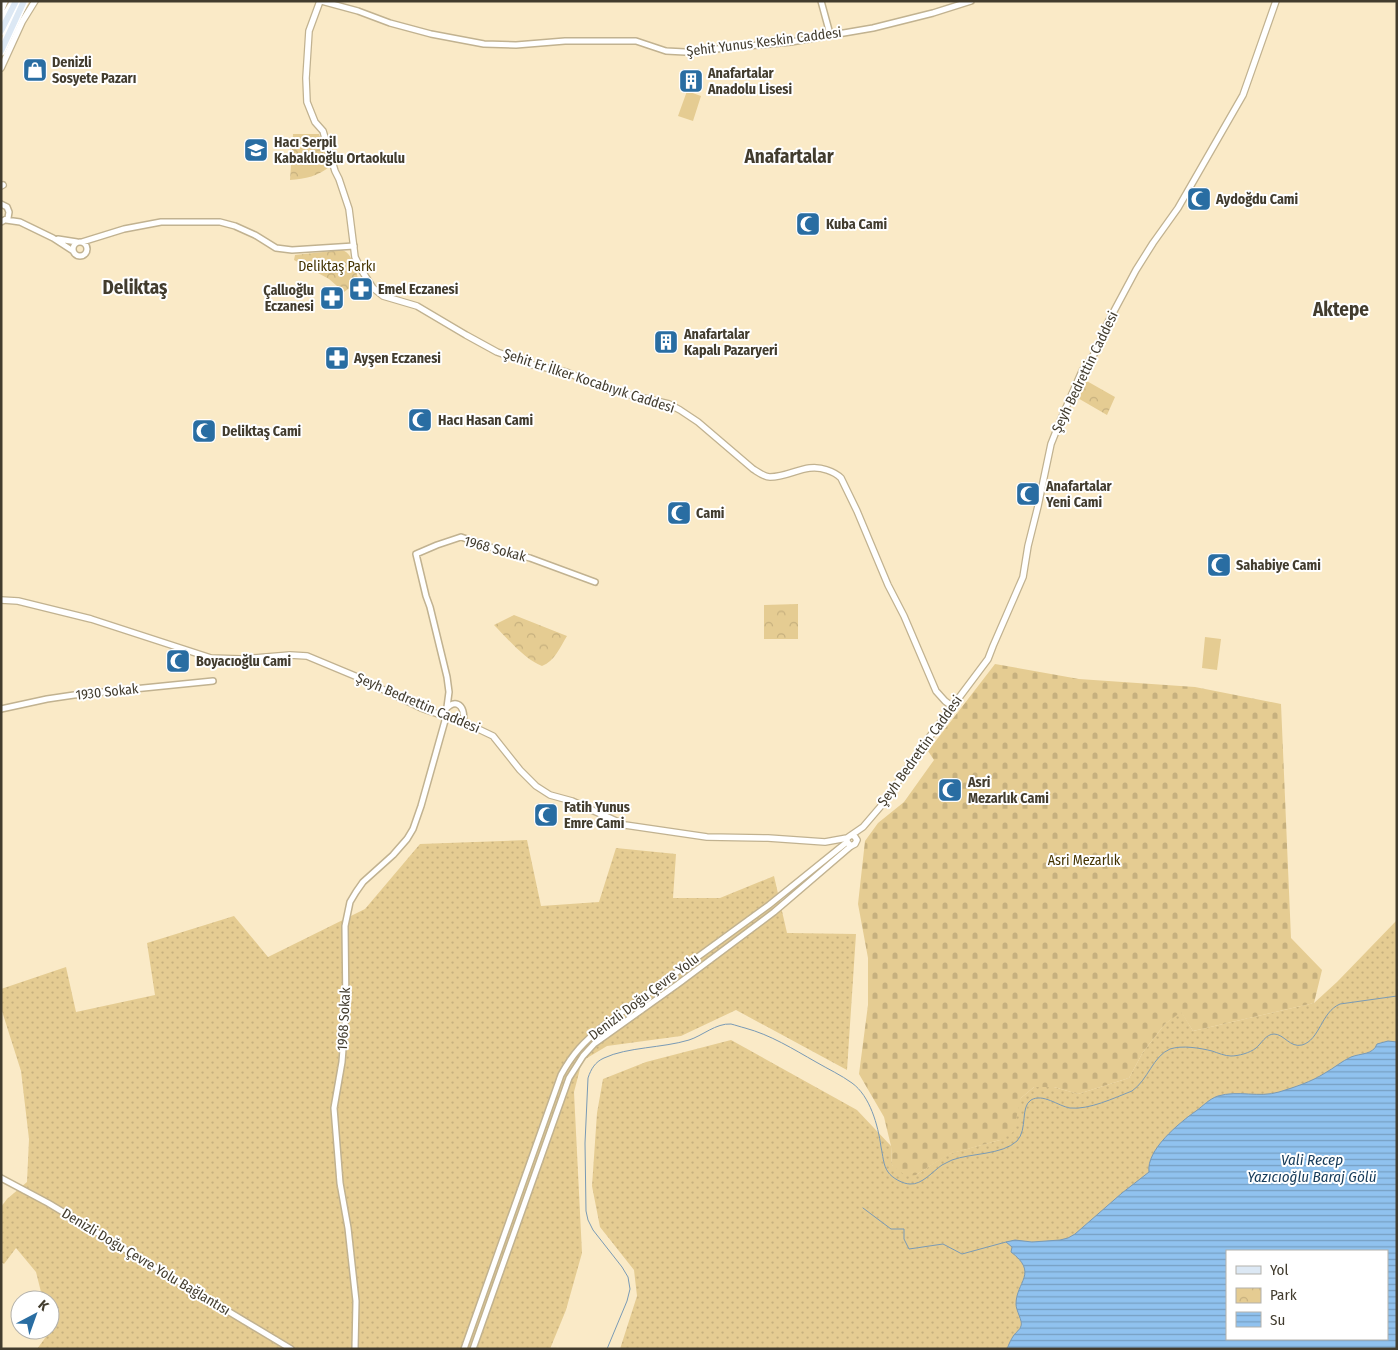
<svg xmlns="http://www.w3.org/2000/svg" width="1398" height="1350" viewBox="0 0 1398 1350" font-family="'Fira Sans Condensed',sans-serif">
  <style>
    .grass { fill: url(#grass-dots); fill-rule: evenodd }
    .cemetery { fill: url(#cemetery-stones) }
    .park { fill: url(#park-crowns) }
    .pitch { fill: #e5cc92 }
    .water { fill: url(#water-rules); stroke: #799ab5; fill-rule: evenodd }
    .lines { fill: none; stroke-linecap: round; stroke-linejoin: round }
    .stream { stroke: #799ab5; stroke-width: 1 }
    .tertiary-casing { stroke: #c1b290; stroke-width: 8 }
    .secondary-casing { stroke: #c1b290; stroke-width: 8 }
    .primary-casing { stroke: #fff; stroke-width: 9 }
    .tertiary { stroke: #fff; stroke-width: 5 }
    .secondary { stroke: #fff; stroke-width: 5.5 }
    .primary { stroke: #dce8f4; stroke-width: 6 }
    .labels { text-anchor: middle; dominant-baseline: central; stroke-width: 4; stroke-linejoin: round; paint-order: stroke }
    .street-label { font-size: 14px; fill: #423c2e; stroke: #fff }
    .poi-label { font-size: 14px; font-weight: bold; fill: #423c2e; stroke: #fff; text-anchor: start }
    .park-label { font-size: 14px; fill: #430; stroke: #fff }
    .water-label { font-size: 15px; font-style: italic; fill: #153a59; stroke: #fff }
    .district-label { font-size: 19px; font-weight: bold; fill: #423c2e; stroke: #fff }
  </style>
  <defs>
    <pattern id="grass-dots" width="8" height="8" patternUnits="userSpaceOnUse" patternTransform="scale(1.25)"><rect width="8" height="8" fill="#e5cc92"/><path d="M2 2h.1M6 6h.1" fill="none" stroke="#c6b07e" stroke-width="1.8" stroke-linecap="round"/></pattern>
    <pattern id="cemetery-stones" width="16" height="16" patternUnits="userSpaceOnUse" patternTransform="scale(1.25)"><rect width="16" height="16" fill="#e5cc92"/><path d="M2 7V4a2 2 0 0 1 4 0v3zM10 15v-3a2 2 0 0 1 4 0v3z" fill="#c6b07e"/></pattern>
    <pattern id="park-crowns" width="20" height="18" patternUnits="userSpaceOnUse" patternTransform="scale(1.25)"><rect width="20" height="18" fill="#e5cc92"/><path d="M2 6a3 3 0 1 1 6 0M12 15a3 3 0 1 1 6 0" fill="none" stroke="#c6b07e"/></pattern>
    <pattern id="water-rules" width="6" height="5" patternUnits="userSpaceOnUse" patternTransform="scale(1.25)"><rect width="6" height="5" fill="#90c2ef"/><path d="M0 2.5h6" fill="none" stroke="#779fc2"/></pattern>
  </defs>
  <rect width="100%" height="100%" fill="#faeac7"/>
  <path class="grass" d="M527 840 541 906 599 902 616 848 676 854 673 898H720L774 876 787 933 856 934 847 1070 736 1010 681 1036 607 1046 582 1061 574 1092 582 1253 566 1310 550 1349H37L51 1330 50 1300H43L36 1272 16 1248 4 1264 1 1262V1207L7 1199 27 1182 29 1139 21 1071 1 1008V989L66 967 76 1012 155 995 147 943 234 916 268 957 365 909 420 844Z
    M1397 920V1349H620L637 1296 634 1270 600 1227 592 1186 597 1113 603 1079 646 1062 731 1040 857 1110 891 1146 892 1165 916 1175 948 1154 1000 1140 1021 1098 1034 1087H1054L1078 1094 1129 1078 1143 1052 1165 1024 1181 1011 1193 1031 1314 1003 1337 982ZM1227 1251H1387V1339H1227Z"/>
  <path class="cemetery" d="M995 664 1079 679 1195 687 1281 704 1291 938 1322 970 1314 1003 1193 1031 1181 1012 1165 1024 1143 1052 1129 1078 1078 1094 1054 1087H1034L1021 1098 1013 1132 1000 1140 949 1154 916 1175 906 1176 892 1165 891 1146 884 1117 859 1074 868 1005V958L858 904 865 841 878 823 904 802 934 760 928 751Z"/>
  <path class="park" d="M293 134H319L330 166C319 176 305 179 290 180Z
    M342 250C353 253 355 270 359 281L344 292 329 279 294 260 295 255Z
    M1085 380 1115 397 1107 415 1076 397Z
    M798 604V639H764V605Z
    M514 615 567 636C560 647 555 661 542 666 525 660 507 638 494 625Z"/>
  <path class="pitch" d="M687 91 701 96 693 121 678 116Z
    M1205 637 1221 639 1217 670 1202 668Z"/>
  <path class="water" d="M1388 1041 1397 1042V1349H1007C1009 1344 1011 1339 1014 1335 1016 1332 1020 1330 1021 1326 1023 1321 1016 1311 1016 1304 1016 1282 1039 1273 1011 1252L1012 1247 1006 1242 1015 1240 1032 1242 1060 1240 1068 1238 1075 1234 1122 1193 1149 1172C1146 1150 1179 1123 1196 1111 1203 1106 1209 1099 1218 1096 1238 1090 1259 1098 1279 1092 1295 1087 1311 1082 1325 1073 1334 1068 1342 1061 1351 1057 1361 1053 1373 1055 1377 1044ZM1227 1251H1387V1339H1227Z"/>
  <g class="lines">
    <path class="stream" d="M863 1208 891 1229H904V1239L909 1249 943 1244 962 1254 1006 1242
      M607 1349 627 1301 630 1289 628 1277 622 1267 593 1230 588 1220 586 1211 585 1143 588 1078C591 1069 595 1062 604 1058 627 1047 663 1048 689 1040 702 1036 716 1023 731 1024 735 1025 741 1027 745 1028 771 1035 793 1049 816 1062 828 1069 841 1075 852 1083 870 1096 878 1125 881 1147 883 1155 883 1165 888 1172 892 1178 903 1184 910 1184 922 1185 933 1171 942 1165 945 1163 949 1162 952 1160 971 1153 1002 1155 1017 1141 1028 1129 1020 1107 1031 1100 1043 1093 1058 1106 1070 1108 1089 1110 1114 1098 1132 1091 1148 1080 1153 1056 1170 1049 1182 1045 1200 1048 1212 1051 1218 1053 1225 1056 1231 1056 1238 1056 1250 1053 1256 1048 1261 1044 1266 1034 1274 1034 1284 1034 1290 1048 1302 1045 1320 1040 1321 1012 1340 1004L1397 996"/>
    <defs>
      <path id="tertiary" d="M321 1 358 11 390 23 431 34 484 44 516 45 565 41H636L666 51 685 52 791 42 873 28 933 13 971 1
        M821 1 830 34
        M1 204 7 207 9 212 8 218 1 222
        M6 220 20 222 53 238 73 251
        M58 239 77 242
        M82 242 124 229 161 222H220L235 226 255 235 276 248 292 250 354 246
        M73 249a7 7 0 1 1 14 0a7 7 0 1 1-14 0Z
        M447 707 449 692 447 677 430 607 426 596 416 554 437 545 461 537 499 550 530 558 595 582
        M1 709 47 699 74 695 213 681
        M442 715C452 696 467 703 463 723
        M1 1178 48 1203 291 1349
        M355 1349 356 1301 348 1228 340 1183 334 1108 342 1062 346 1011 345 926 350 902 356 892 363 882 393 855 407 839 413 829 421 806 446 717
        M464 1349 561 1075C573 1053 584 1042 603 1026L769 905 847 842
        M473 1349 569 1078 583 1056 594 1044 678 984 774 912 851 846"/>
      <path id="secondary" d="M320 1 309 31 306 78 307 102 315 122 323 131 335 171 339 179 349 209 355 257 362 271 373 288 383 296 417 306 466 335 497 352 533 365 566 372 609 390 669 404 680 410 698 422 753 469C758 472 764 477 770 477 791 477 806 462 827 470 833 472 837 474 841 478L857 511 888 585 904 616 936 691 945 701 953 707
        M1 11 5 1
        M1 21 12 3
        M1 68 22 22 35 1
        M1 186 3 185
        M1 600 18 601 91 619 211 658 241 659 290 655 307 656 355 676 421 708 472 726 493 736 520 770 536 786 550 795 572 801 625 825 707 837 768 838 825 842 847 838 863 827 881 806 928 739 988 659 993 646 1023 577 1028 546 1038 506 1051 444 1061 419 1082 371 1097 350 1106 326 1136 270 1153 243 1178 208 1243 95 1276 1
        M847 838V842L851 846 855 844 857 840 855 837 853 835 850 836"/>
      <path id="primary" d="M1 31 16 1
        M1 51 24 1"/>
    </defs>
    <use href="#tertiary" class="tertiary-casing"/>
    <use href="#secondary" class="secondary-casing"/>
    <use href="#primary" class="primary-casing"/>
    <use href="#tertiary" class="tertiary"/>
    <use href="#secondary" class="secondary"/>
    <use href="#primary" class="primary"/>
  </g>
  <defs>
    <symbol id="shop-square" viewBox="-11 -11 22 22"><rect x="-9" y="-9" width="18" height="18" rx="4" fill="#296da2" stroke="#fff"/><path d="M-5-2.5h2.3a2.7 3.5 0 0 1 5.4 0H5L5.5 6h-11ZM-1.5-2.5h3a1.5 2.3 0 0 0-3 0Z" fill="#fff"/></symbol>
    <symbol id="building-square" viewBox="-11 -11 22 22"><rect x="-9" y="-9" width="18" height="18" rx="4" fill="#296da2" stroke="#fff"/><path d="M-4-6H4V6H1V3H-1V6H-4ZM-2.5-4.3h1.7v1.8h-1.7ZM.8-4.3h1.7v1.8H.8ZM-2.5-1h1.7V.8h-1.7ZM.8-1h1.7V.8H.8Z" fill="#fff"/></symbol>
    <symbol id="school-square" viewBox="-11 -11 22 22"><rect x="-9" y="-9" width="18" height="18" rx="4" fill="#296da2" stroke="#fff"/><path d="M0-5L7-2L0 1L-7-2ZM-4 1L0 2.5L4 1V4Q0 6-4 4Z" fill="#fff"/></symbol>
    <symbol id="mosque-square" viewBox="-11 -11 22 22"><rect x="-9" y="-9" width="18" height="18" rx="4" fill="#296da2" stroke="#fff"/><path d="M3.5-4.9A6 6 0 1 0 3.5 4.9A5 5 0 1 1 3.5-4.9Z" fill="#fff"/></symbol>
    <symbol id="pharmacy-square" viewBox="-11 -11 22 22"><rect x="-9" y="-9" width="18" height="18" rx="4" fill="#296da2" stroke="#fff"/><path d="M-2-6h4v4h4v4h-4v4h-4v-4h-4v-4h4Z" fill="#fff"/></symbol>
  </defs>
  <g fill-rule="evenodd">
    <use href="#shop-square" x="21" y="56" width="28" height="28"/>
    <use href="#building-square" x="677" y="67" width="28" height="28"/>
    <use href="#school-square" x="242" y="136" width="28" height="28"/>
    <use href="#mosque-square" x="1185" y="185" width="28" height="28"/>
    <use href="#mosque-square" x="794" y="210" width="28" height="28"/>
    <use href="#pharmacy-square" x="347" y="275" width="28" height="28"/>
    <use href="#pharmacy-square" x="318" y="284" width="28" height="28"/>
    <use href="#building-square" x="652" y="328" width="28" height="28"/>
    <use href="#pharmacy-square" x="323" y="344" width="28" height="28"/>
    <use href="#mosque-square" x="406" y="406" width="28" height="28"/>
    <use href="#mosque-square" x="190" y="417" width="28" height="28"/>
    <use href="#mosque-square" x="1014" y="480" width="28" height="28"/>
    <use href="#mosque-square" x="665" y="499" width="28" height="28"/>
    <use href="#mosque-square" x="1205" y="551" width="28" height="28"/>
    <use href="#mosque-square" x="164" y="647" width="28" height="28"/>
    <use href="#mosque-square" x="936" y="776" width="28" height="28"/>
    <use href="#mosque-square" x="532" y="801" width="28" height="28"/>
  </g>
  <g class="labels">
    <g class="street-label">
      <text transform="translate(764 42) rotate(-7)">Şehit Yunus Keskin Caddesi</text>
      <text transform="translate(1085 372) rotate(-64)">Şeyh Bedrettin Caddesi</text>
      <text transform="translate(589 381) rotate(18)">Şehit Er İlker Kocabıyık Caddesi</text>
      <text transform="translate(495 549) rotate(15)">1968 Sokak</text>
      <text transform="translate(107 692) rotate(-6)">1930 Sokak</text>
      <text transform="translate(418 703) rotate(23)">Şeyh Bedrettin Caddesi</text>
      <text transform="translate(920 751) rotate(-54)">Şeyh Bedrettin Caddesi</text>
      <text transform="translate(644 997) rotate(-37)">Denizli Doğu Çevre Yolu</text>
      <text transform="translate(344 1019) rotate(-87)">1968 Sokak</text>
      <text transform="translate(146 1262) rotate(31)">Denizli Doğu Çevre Yolu Bağlantısı</text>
    </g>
    <g class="poi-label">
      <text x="52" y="62">Denizli<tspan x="52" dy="16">Sosyete Pazarı</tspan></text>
      <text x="708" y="73">Anafartalar<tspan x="708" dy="16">Anadolu Lisesi</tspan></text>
      <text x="274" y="142">Hacı Serpil<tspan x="274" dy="16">Kabaklıoğlu Ortaokulu</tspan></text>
      <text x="1216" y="199">Aydoğdu Cami</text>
      <text x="826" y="224">Kuba Cami</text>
      <text x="378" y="289">Emel Eczanesi</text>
      <text x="314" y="290" text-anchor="end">Çallıoğlu<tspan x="314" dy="16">Eczanesi</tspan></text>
      <text x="684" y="334">Anafartalar<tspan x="684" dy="16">Kapalı Pazaryeri</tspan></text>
      <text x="354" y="358">Ayşen Eczanesi</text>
      <text x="438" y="420">Hacı Hasan Cami</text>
      <text x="222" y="431">Deliktaş Cami</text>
      <text x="1046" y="486">Anafartalar<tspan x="1046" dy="16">Yeni Cami</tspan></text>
      <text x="696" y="513">Cami</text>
      <text x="1236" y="565">Sahabiye Cami</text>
      <text x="196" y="661">Boyacıoğlu Cami</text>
      <text x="968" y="782">Asri<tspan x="968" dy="16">Mezarlık Cami</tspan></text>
      <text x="564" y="807">Fatih Yunus<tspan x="564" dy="16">Emre Cami</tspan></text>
    </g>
    <g class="park-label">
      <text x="337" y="266">Deliktaş Parkı</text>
      <text x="1084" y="860">Asri Mezarlık</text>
    </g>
    <g class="water-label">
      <text x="1312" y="1160">Vali Recep<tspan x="1312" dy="17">Yazıcıoğlu Baraj Gölü</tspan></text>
    </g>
    <g class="district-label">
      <text x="789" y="156">Anafartalar</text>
      <text x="135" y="287">Deliktaş</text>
      <text x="1341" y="309">Aktepe</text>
    </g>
  </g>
  <rect width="1398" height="1350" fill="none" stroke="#423c2e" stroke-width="5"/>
  <rect x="1226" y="1250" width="162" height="90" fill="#ffffff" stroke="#b3b1ab"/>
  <rect x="1236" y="1266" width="25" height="8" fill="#dce8f4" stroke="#b3b1ab"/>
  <text x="1270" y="1275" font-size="15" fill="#423c2e">Yol</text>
  <rect x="1236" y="1288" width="25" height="15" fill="url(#park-crowns)" stroke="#b3b1ab"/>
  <text x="1270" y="1300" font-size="15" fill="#423c2e">Park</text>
  <rect x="1236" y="1312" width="25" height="15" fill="url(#water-rules)" stroke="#b3b1ab"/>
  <text x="1270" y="1325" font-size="15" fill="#423c2e">Su</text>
  <g transform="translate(35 1315) rotate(41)"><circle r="24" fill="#ffffff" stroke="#b3b1ab"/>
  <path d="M0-4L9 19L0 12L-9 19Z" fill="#296da2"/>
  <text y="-8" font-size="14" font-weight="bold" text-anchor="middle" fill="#423c2e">K</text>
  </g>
</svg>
